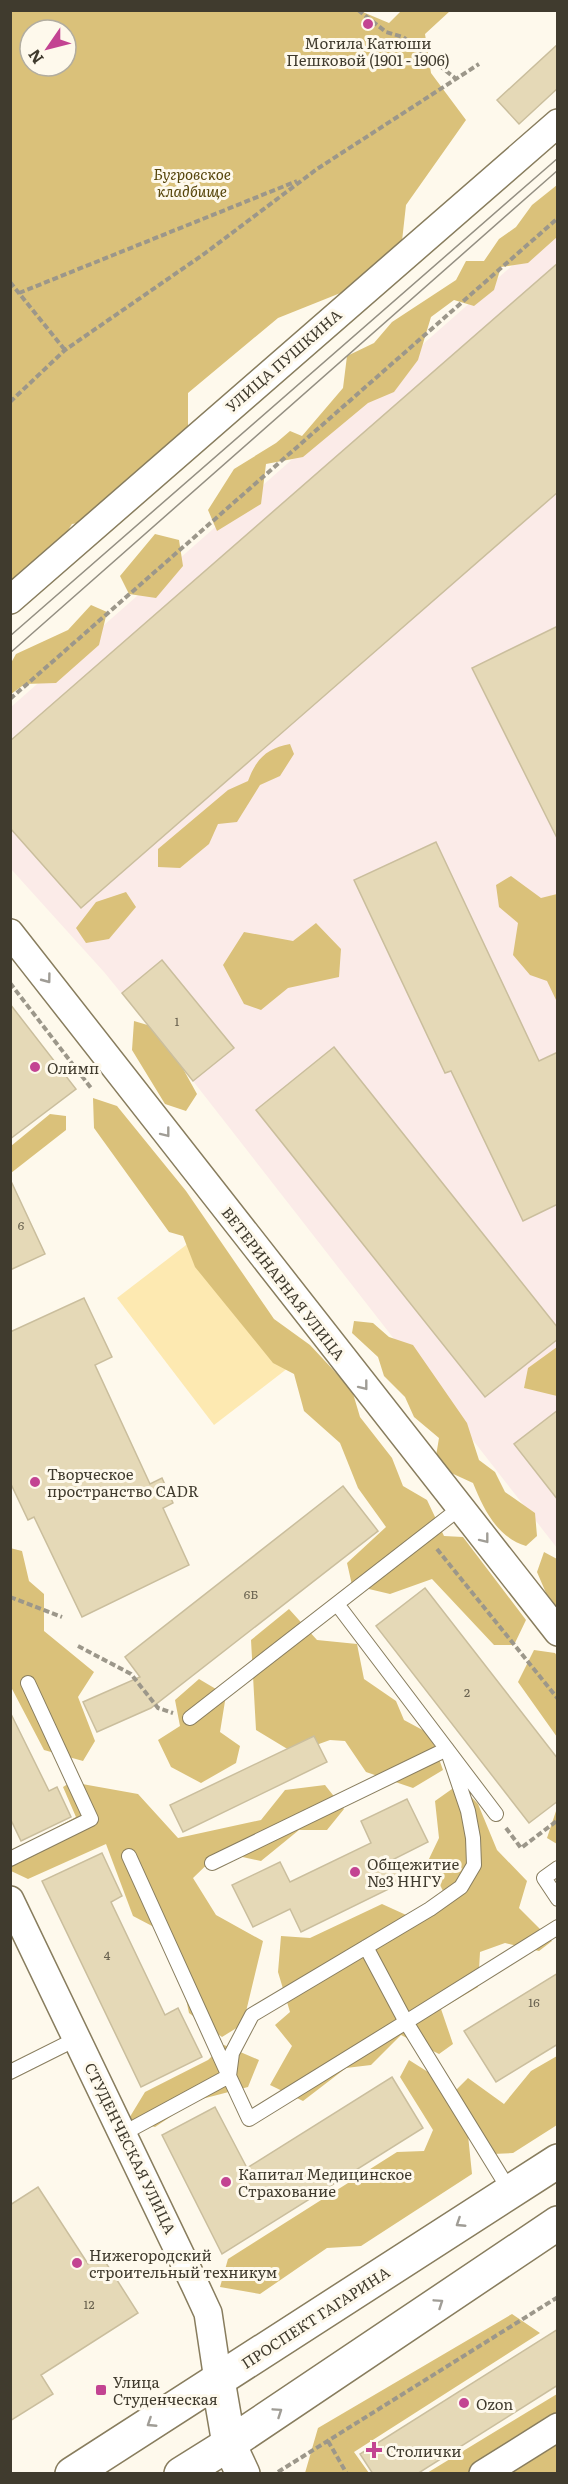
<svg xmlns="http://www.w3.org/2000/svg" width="568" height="2484" viewBox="0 0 568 2484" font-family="Literata,serif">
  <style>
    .industrial { fill: #fbebe8 }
    .green { fill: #fde9b1 }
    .forest { fill: #dac17a; fill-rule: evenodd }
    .building { fill: #e5d9b7; stroke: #cabe9d; stroke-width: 1.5 }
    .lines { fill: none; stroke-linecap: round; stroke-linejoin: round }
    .lane-casing { stroke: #887d5e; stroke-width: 16 }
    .street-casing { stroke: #887d5e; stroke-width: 30 }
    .secondary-casing { stroke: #887d5e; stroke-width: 36 }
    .primary-casing { stroke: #887d5e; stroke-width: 36 }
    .path { stroke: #9c978a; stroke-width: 4; stroke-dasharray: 6 3; stroke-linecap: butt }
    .lane { stroke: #fff; stroke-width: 14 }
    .street { stroke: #fff; stroke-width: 27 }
    .secondary { stroke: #fff; stroke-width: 33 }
    .primary { stroke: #fff; stroke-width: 33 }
    .tram { stroke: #948f82; stroke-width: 1.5 }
    .oneway { stroke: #a09d96 }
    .poi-dot { fill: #c34492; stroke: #fef9ec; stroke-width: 2 }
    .labels { text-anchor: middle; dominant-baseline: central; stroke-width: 6; stroke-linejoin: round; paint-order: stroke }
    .number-label { font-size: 12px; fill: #696250 }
    .poi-label { font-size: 15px; fill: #403b2e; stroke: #fef9ec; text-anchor: start }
    .park-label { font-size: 15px; font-style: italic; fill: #56450b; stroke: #fef9ec }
    .street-label { font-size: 15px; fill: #403b2e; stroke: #fef9ec }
  </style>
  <rect width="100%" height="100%" fill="#fef9ec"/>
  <path class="industrial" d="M557 226V1548L193 1081 104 972 11 869V707Z"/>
  <path class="green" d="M190 1242 288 1368 214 1425 117 1298Z"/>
  <path class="forest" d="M358 10 389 23 401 11H450L425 34 431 73 466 120 406 205 402 241 358 286 278 318 188 393V436L97 520 72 524 53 553 10 588V11ZM30 30H66V66H30Z
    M557 185V237L528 263 501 267 494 290 474 306 454 300 431 317 418 360 394 392 368 403 303 457 266 464 261 504 217 531 208 510 234 469 276 443 290 431 302 436 343 388 347 356 374 343 392 322 456 280 466 261H484L499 239 516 227 532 205Z
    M155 534 179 540 183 566 156 598 129 594 120 576Z
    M91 605 107 612 99 645 56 683 25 684 11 694V663L16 654 68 630Z
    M290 744 294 754 280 776 260 785 237 822 218 824 209 844 180 868 158 867V849L228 790 248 781C256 759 267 748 290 744Z
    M511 876 541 898 557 894V1002L547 981 530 975 513 955 518 923 499 907 496 885Z
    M126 892 136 907 109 939 86 943 76 928 96 902Z
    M316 923 341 949 339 977 288 988 261 1010 244 1004 223 965 244 932 293 941Z
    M134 1021 161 1029 197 1094 186 1111 165 1104 132 1050Z
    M93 1098 117 1106 186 1191 274 1319 310 1345 352 1390 360 1417 392 1458 403 1486 427 1500 444 1536 463 1537 526 1620 514 1645H494L432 1579 390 1594 352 1585 347 1563 386 1527 358 1488 340 1443 304 1411 294 1374 273 1363 195 1267 183 1236 169 1232 94 1128Z
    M50 1114 66 1116V1130L11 1173V1146Z
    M354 1321 373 1323 389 1337 413 1345 467 1423 479 1460 495 1472 505 1492 535 1513 537 1536 526 1546C497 1537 484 1510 473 1483L449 1472 436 1456 439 1438 414 1417 405 1397 384 1376 378 1357 352 1333Z
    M557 1347V1396L524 1388 528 1368Z
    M10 1548 22 1551 29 1581 44 1594V1631L94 1672 78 1697 95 1741 83 1761 44 1750 11 1687Z
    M544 1552 557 1559V1608L549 1600 537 1572Z
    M289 1609 317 1640 357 1644 364 1679 396 1701 404 1720 430 1734 443 1770 413 1788 366 1772 345 1741 330 1740 294 1753 256 1730 251 1640Z
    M534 1650 555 1653 557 1656V1737L518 1682Z
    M199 1679 226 1695 220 1732 240 1746 236 1763 201 1783 171 1767 158 1740 180 1726 175 1700Z
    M71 1782 138 1794 178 1838 261 1820 285 1790 325 1785 344 1809 327 1830H299L261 1861 220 1852 193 1878 216 1915 263 1941 243 2024 222 2037 189 2013 173 1937 133 1916 106 1844 28 1879 11 1871 10 1852 76 1817 63 1787Z
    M459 1784 478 1804 497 1850 527 1881 519 1908 552 1941 539 1951 505 1943 480 1952 478 1987 441 2009 453 2044 439 2054 401 2035 371 2065 346 2068 303 2101 270 2085 292 2046 275 2025 290 2012 278 1972 281 1936 310 1938 382 1904 415 1919 446 1897 428 1861 439 1838 435 1801Z
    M557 1808V1844L547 1838Z
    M224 2045 259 2060 248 2087 194 2101 155 2127 128 2120 145 2092 208 2060Z
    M557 2056V2125L513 2153 492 2154 455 2091 468 2078 504 2104 531 2071Z
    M409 2060 428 2072 468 2135 472 2174 361 2246 327 2248 260 2294 220 2287 228 2259 397 2152 424 2151 433 2130 400 2077Z
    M512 2314 540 2333 354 2452 369 2473H305L318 2428Z
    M557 2394V2473H427Z"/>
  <path class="building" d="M558 44V88L519 124 497 100Z
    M558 263V492L81 908 10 828V741Z
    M558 626V840L472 668Z
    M436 842 539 1061 558 1052V1204L523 1221 451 1071 445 1073 354 880Z
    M162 960 234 1048 193 1081 122 993Z
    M10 1004 76 1089 10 1139Z
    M334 1047 558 1328V1339L485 1397 256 1110Z
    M10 1179 45 1254 10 1270Z
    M84 1298 112 1357 95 1365 150 1484 162 1478 173 1503 163 1508 189 1565 82 1617 34 1517 28 1520 10 1482V1332Z
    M558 1410V1500L514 1444Z
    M343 1486 378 1531 151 1708 97 1732 83 1702 140 1677 125 1657Z
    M425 1588 558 1759V1801L529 1823 376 1626Z
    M10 1712 49 1791 57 1787 71 1817 21 1841 10 1818Z
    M314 1736 327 1762 183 1832 170 1805Z
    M407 1799 428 1842 392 1860 403 1882 301 1932 290 1909 253 1927 232 1885 280 1862 290 1882 371 1843 361 1821Z
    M102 1853 122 1896 111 1902 165 2015 178 2008 202 2057 141 2087 42 1881Z
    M558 1973V2044L496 2082 464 2031Z
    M392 2077 423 2128 222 2254 162 2135 215 2107 247 2168Z
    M38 2187 88 2264 101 2255 138 2313 41 2375 53 2394 10 2421V2205Z
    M558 2329V2385L417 2474H373L360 2454Z"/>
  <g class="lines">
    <defs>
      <path id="lane" d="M337 1604 496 1814
        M190 1718 460 1508
        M129 1856 228 2074
        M10 1859 91 1819 28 1683
        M212 1863 447 1749 468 1811 473 1838 474 1865 461 1887 430 1909 252 2015 232 2053 229 2076
        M558 1868 544 1878 558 1899
        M10 2072 78 2038
        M124 2133 229 2076 249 2119 406 2022 366 1947
        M510 2191 406 2022 558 1927"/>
      <path id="street" d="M10 600 558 123
        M10 933 558 1632
        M10 1900 195 2285 208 2313 218 2380
        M483 2474 558 2427"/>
      <path id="secondary" d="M218 2380 229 2444 243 2474"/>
      <path id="primary" d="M72 2474 558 2161
        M181 2474 229 2444 558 2223"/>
    </defs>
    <use href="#lane" class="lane-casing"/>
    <use href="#street" class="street-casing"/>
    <use href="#secondary" class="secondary-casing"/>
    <use href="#primary" class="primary-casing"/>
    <path class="path" d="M358 10 386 32 403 37 455 78
      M10 282 65 350
      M19 293 297 181
      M10 402 65 350 204 254 317 169 479 64
      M10 699 558 218
      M10 983 91 1088
      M437 1549 558 1699
      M10 1597 62 1617
      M78 1646 131 1674 158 1708 173 1713
      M506 1828 521 1848 558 1820
      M328 2441 347 2474
      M278 2472 558 2297"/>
    <use href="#lane" class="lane"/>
    <use href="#street" class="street"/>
    <use href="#secondary" class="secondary"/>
    <use href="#primary" class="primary"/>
    <path class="tram" d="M10 636 558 158
      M10 653 558 170"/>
  </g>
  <defs><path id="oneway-chevron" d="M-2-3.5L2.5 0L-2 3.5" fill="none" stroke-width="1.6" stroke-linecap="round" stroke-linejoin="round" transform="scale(1.5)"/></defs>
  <g class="oneway">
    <use href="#oneway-chevron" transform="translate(47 979) rotate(53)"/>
    <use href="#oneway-chevron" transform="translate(166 1133) rotate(52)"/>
    <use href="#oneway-chevron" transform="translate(364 1386) rotate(52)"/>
    <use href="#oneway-chevron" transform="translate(485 1539) rotate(52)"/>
    <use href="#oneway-chevron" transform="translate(460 2223) rotate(147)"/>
    <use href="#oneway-chevron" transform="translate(439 2303) rotate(-34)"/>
    <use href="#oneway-chevron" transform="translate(278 2412) rotate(-34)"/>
    <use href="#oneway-chevron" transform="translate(151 2423) rotate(147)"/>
  </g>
  <g class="poi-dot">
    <circle cx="368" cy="24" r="6"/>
    <circle cx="35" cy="1067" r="6"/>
    <circle cx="35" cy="1482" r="6"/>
    <circle cx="355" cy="1872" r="6"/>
    <circle cx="226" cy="2182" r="6"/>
    <circle cx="77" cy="2263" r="6"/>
    <rect x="95" y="2384" width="12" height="12" rx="3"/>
    <circle cx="464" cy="2403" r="6"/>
    <path d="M371 2441h6v6h6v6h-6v6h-6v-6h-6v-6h6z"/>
  </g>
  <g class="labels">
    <g class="number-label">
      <text x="177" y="1021">1</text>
      <text x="21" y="1225">6</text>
      <text x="251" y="1594">6Б</text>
      <text x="467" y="1692">2</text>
      <text x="107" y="1955">4</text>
      <text x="534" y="2002">16</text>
      <text x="89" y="2304">12</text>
    </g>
    <g class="poi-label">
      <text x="368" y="42" text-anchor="middle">Могила Катюши<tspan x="368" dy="17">Пешковой (1901 - 1906)</tspan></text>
      <text x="47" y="1067">Олимп</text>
      <text x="47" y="1473">Творческое<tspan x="47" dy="17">пространство CADR</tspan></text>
      <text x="367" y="1863">Общежитие<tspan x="367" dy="17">№3 ННГУ</tspan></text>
      <text x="238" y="2173">Капитал Медицинское<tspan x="238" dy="17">Страхование</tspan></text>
      <text x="89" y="2254">Нижегородский<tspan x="89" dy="17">строительный техникум</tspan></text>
      <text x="113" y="2381">Улица<tspan x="113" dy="17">Студенческая</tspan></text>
      <text x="476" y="2403">Ozon</text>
      <text x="386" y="2450">Столички</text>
    </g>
    <g class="park-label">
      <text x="192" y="173">Бугровское<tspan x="192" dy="17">кладбище</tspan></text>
    </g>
    <g class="street-label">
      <text transform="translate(283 360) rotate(-41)">УЛИЦА ПУШКИНА</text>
      <text transform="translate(284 1283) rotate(52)">ВЕТЕРИНАРНАЯ УЛИЦА</text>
      <text transform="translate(131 2148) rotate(64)">СТУДЕНЧЕСКАЯ УЛИЦА</text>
      <text transform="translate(315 2317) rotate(-33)">ПРОСПЕКТ ГАГАРИНА</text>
    </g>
  </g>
  <rect width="568" height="2484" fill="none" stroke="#403b2e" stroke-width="24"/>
  <g transform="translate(48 48) rotate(235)"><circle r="28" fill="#fef9ec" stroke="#b2ada0" stroke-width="1.5"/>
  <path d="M0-4.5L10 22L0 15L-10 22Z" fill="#c34492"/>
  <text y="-9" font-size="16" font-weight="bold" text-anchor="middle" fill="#403b2e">N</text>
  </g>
</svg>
